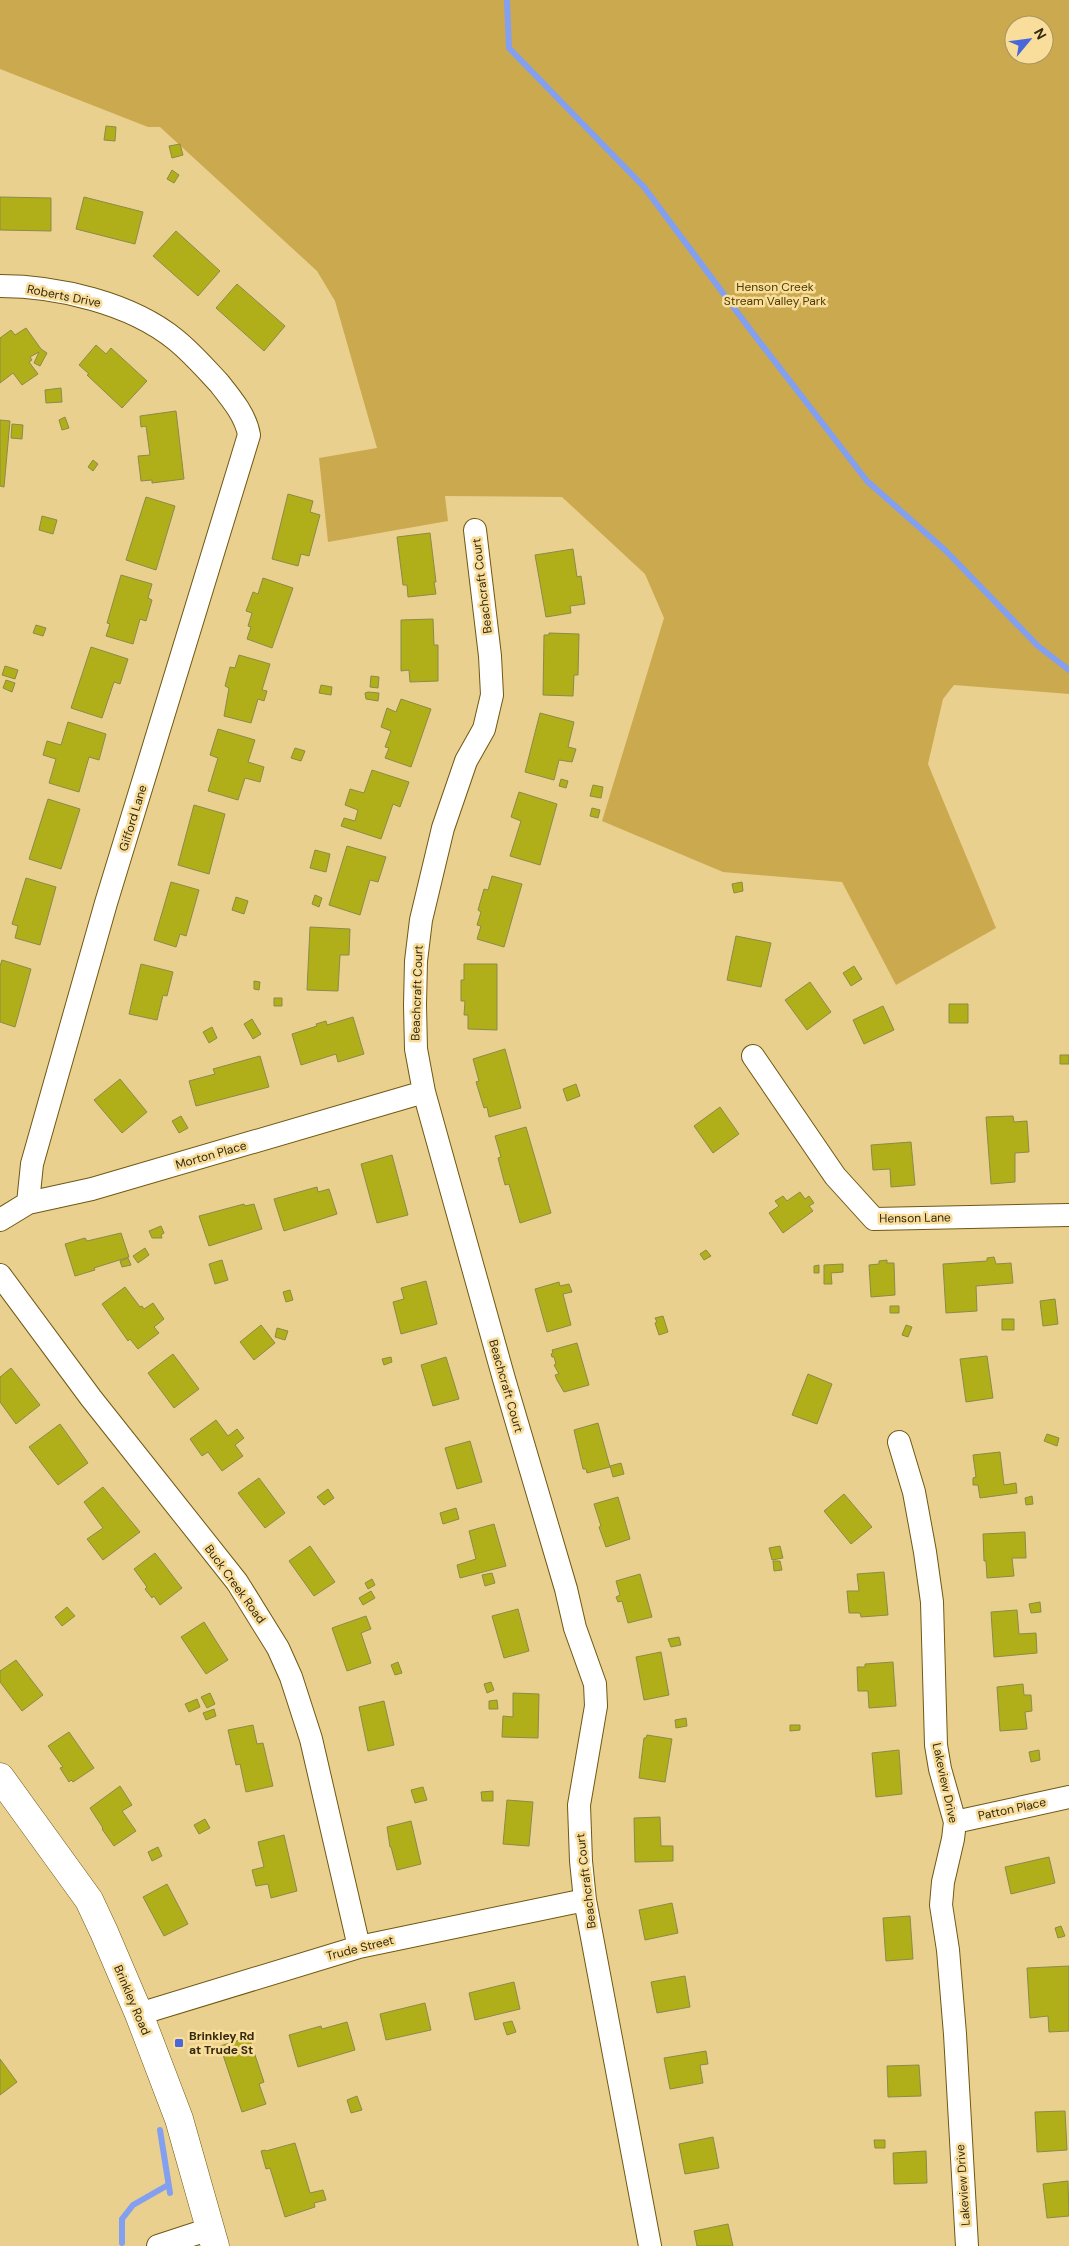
<svg xmlns="http://www.w3.org/2000/svg" width="1069" height="2246" font-family="'DM Sans',sans-serif">
	<rect width="100%" height="100%" fill="#ead08e"/>
	<path fill="#cba94f" fill-rule="evenodd" d="M0 0H1069V694L954 685 943 699 928 764 996 928 896 985 842 882 723 872 602 821 664 618 645 574 562 497 445 496 448 521 328 542 319 458 377 448 335 301 317 271 160 127H148L0 69ZM1014 25H1044V55H1014Z"/>
	<g fill="none" stroke-linecap="round" stroke-linejoin="round">
		<path stroke="#839fef" stroke-width="6" d="M507 0 509 48 644 187 752 332 867 481 946 551 1038 646 1069 670
			M160 2130 170 2193
			M122 2243V2219L133 2205 168 2185"/>
	</g>
	<path fill="#b0ae19" stroke="#8b8b49" d="M106 126 116 127 115 141 104 140Z
		M180 144 183 155 172 158 169 146Z
		M172 170 179 175 174 183 167 179Z
		M0 197 51 198V231L0 230Z
		M84 197 143 212 135 244 76 229Z
		M176 231 220 271 198 296 153 256Z
		M237 284 285 326 264 351 216 308Z
		M26 328 41 349 47 353 40 366 34 363 39 352 30 357 32 360 29 362 38 374 22 385 13 373 0 383V338L11 330 15 335Z
		M96 345 106 354 111 348 147 381 122 408 87 375 89 374 79 365Z
		M61 388 62 402 46 403 45 390Z
		M176 411 184 479 152 483V480L141 481 138 456 150 455 146 426 141 427 140 416Z
		M65 417 69 428 62 430 59 420Z
		M0 420 10 421 4 487 0 486Z
		M12 424 23 425 22 439 11 438Z
		M93 460 98 464 93 471 88 467Z
		M288 494 313 501 310 512 320 515 309 556 301 554 298 566 272 559Z
		M146 497 175 506 156 570 126 560Z
		M42 516 57 520 53 534 39 530Z
		M430 533 436 582H434L436 594 408 597 407 585H403L397 537Z
		M573 549 577 577 581 576 585 604 570 606 571 613 546 617 535 555Z
		M121 575 152 584 148 598 152 600 146 621 140 619 133 644 106 636 110 624 107 623Z
		M263 578 293 588 272 648 247 639 251 627 248 626 252 613 246 611 253 592 258 594Z
		M433 619 434 645H438V681L410 682 409 670 401 671V620Z
		M36 625 46 628 43 636 33 633Z
		M549 633 579 634 578 675H574L573 696 543 695 544 635H549Z
		M91 647 128 659 120 684 114 682 102 718 71 708Z
		M239 655 270 664 262 690 267 691 264 701 258 699 251 723 224 716 229 688 225 686 230 667 235 668Z
		M5 666 18 670 15 679 2 675Z
		M371 676 379 677 378 688 370 687Z
		M6 680 15 683 12 692 3 688Z
		M321 685 332 687 331 695 319 693Z
		M368 692 379 693 378 701 366 699 365 693Z
		M401 699 431 709 411 767 385 758 389 748 385 747 391 731 381 727 387 708 396 712Z
		M540 713 574 722 568 747 576 749 572 762 559 760 554 780 525 772Z
		M68 722 106 734 99 760 89 757 79 792 49 783 56 759 43 755 47 741 61 745Z
		M218 729 255 740 248 762 264 767 260 782 245 778 238 800 208 791 218 758 210 755Z
		M295 748 305 751 301 761 291 758Z
		M372 770 409 782 400 807 393 804 381 839 341 826 344 818 355 821 358 810 345 805 350 789 364 793Z
		M561 779 568 781 566 788 559 786Z
		M593 785 603 787 601 798 590 796Z
		M519 792 557 804 540 865 510 856 521 821 511 817Z
		M48 799 80 809 61 869 29 859Z
		M194 805 225 814 209 874 178 865Z
		M592 808 600 810 598 818 590 816Z
		M347 846 386 857 378 882 370 880 360 915 329 905Z
		M315 850 330 854 326 872 310 868Z
		M492 876 522 884 504 947 477 939 481 926 477 925 481 912 478 910 484 889 488 890Z
		M26 878 56 887 40 945 15 938 18 926 12 924Z
		M171 882 199 890 186 936 180 934 176 947 154 940Z
		M742 882 743 891 734 893 732 884Z
		M315 895 322 898 319 907 312 904Z
		M236 897 248 901 244 914 232 910Z
		M310 927 350 929 349 955H340L338 991 307 990Z
		M736 936 771 943 761 987 727 980Z
		M2 960 31 969 15 1027 0 1022V966Z
		M141 964 173 972 167 996 163 995 157 1020 129 1014Z
		M464 964H497V1030L468 1029V1015H464L465 1001H461V980H464Z
		M854 966 862 979 851 986 843 973Z
		M254 981 260 982 259 990 254 989Z
		M810 982 831 1012 807 1030 785 1000Z
		M274 998H282V1006H274Z
		M949 1004H968V1023H949Z
		M883 1006 894 1030 864 1044 853 1020Z
		M353 1017 364 1054 338 1062 336 1054 301 1065 292 1034 317 1026 316 1024 326 1021 327 1025Z
		M252 1019 261 1034 253 1039 244 1024Z
		M212 1027 217 1038 209 1043 203 1032Z
		M505 1049 521 1108 489 1117 487 1107 484 1108 476 1082 479 1081 473 1059Z
		M1060 1055H1069V1064H1060Z
		M260 1056 269 1087 196 1106 189 1081 215 1074 213 1069Z
		M120 1079 147 1112 122 1133 94 1100Z
		M576 1084 580 1096 567 1101 563 1089Z
		M720 1107 739 1134 713 1153 694 1126Z
		M181 1116 188 1128 179 1133 172 1121Z
		M1013 1116 1014 1122 1027 1121 1029 1152 1015 1153V1182L991 1184 986 1117Z
		M526 1127 551 1213 520 1223 509 1184 505 1185 498 1158 501 1157 495 1136Z
		M911 1142 915 1185 891 1187 890 1169 873 1170 871 1145Z
		M392 1155 408 1215 377 1223 361 1164Z
		M317 1187 318 1192 329 1189 337 1214 284 1231 274 1199Z
		M800 1192 805 1199 809 1196 814 1203 809 1206 813 1211 783 1233 769 1213 779 1206 775 1201 783 1196 787 1201Z
		M244 1204 245 1206 254 1204 262 1229 209 1246 199 1216Z
		M161 1226 164 1233 161 1235 162 1238H152L149 1231Z
		M121 1233 129 1257 94 1268 95 1270 75 1276 65 1244 85 1238 87 1241Z
		M145 1248 149 1255 138 1263 133 1256Z
		M706 1250 711 1256 704 1260 700 1254Z
		M994 1257 996 1264 1011 1263 1013 1283 976 1286 977 1311 946 1313 943 1264 987 1261V1258Z
		M128 1258 131 1265 122 1267 120 1261Z
		M222 1260 228 1280 215 1284 209 1264Z
		M887 1260V1263H894L895 1295 871 1297 869 1265 879 1264V1261Z
		M843 1264V1272L831 1273 832 1284H824V1265Z
		M819 1265V1273H814V1266Z
		M426 1281 437 1324 401 1334 393 1302 404 1299 401 1288Z
		M559 1282 560 1286 569 1284 572 1292 563 1294 571 1325 547 1332 535 1289Z
		M125 1287 140 1307 142 1306 144 1309 153 1303 164 1319 154 1327 159 1333 138 1349 130 1339 128 1341 102 1304Z
		M290 1290 293 1300 286 1302 283 1292Z
		M1055 1299 1058 1324 1043 1326 1040 1301Z
		M890 1306H899V1313H890Z
		M663 1316 668 1332 659 1335 655 1323 657 1322 655 1318Z
		M1002 1319H1014V1330H1002Z
		M261 1325 275 1343 254 1360 240 1342Z
		M906 1325 912 1327 908 1337 902 1335Z
		M277 1328 288 1331 285 1340 275 1337Z
		M577 1343 589 1385 564 1392 557 1380 555 1375 559 1374 554 1365 556 1364 554 1357H552L551 1354 553 1353 552 1350Z
		M173 1354 199 1389 174 1408 148 1373Z
		M987 1356 993 1398 966 1402 960 1359Z
		M391 1357 392 1362 384 1365 382 1359Z
		M446 1357 459 1399 433 1406 421 1365Z
		M11 1368 40 1405 16 1424 0 1402V1377Z
		M808 1374 832 1384 817 1424 792 1415Z
		M216 1420 228 1436 237 1429 244 1438 235 1445 243 1456 222 1471 208 1452 202 1456 190 1439Z
		M598 1423 610 1467 587 1473 586 1469H583L574 1430Z
		M60 1424 88 1463 58 1485 29 1447Z
		M1047 1434 1059 1438 1057 1446 1044 1441Z
		M470 1441 482 1482 457 1489 445 1448Z
		M1000 1452 1004 1485 1016 1483 1017 1493 980 1498 978 1485H973V1478L976 1477 973 1455Z
		M621 1463 624 1474 613 1477 610 1466Z
		M259 1478 285 1513 265 1528 238 1493Z
		M103 1487 140 1532 103 1560 87 1539 103 1528 84 1502Z
		M328 1489 334 1498 324 1505 317 1497Z
		M844 1494 872 1527 851 1544 824 1511Z
		M1032 1496 1033 1504 1026 1505 1025 1498Z
		M618 1497 630 1539 606 1547 599 1527 601 1526 594 1504Z
		M456 1508 459 1519 443 1524 440 1513Z
		M494 1524 506 1566 460 1578 457 1565 476 1559 469 1531Z
		M1025 1532 1026 1558H1012L1014 1576 987 1578 986 1561H984L983 1534Z
		M310 1546 335 1582 314 1596 289 1561Z
		M780 1546 783 1558 772 1560 769 1548Z
		M155 1553 182 1588 160 1605 154 1596 152 1598 145 1589 147 1587 134 1569Z
		M773 1561H780L782 1570 774 1571Z
		M884 1572 888 1615 861 1617 860 1613H849L847 1591H859L857 1574Z
		M492 1573 495 1583 485 1586 482 1575Z
		M640 1574 652 1617 628 1623 622 1601 618 1602 616 1597 620 1595 616 1581Z
		M372 1579 375 1585 368 1589 365 1583Z
		M371 1591 375 1598 363 1605 359 1598Z
		M1040 1602 1041 1612 1031 1613 1029 1604Z
		M67 1607 75 1616 62 1626 55 1617Z
		M518 1609 529 1651 504 1658 492 1616Z
		M1017 1610 1019 1634 1036 1633 1037 1653 994 1657 991 1612Z
		M366 1616 371 1629 361 1633 371 1663 347 1671 332 1628Z
		M204 1622 228 1660 206 1674 181 1637Z
		M679 1637 681 1645 671 1647 668 1639Z
		M661 1652 669 1695 644 1700 636 1657Z
		M16 1660 43 1695 22 1711 0 1682V1671Z
		M398 1662 402 1673 395 1675 391 1665Z
		M893 1662 896 1706 869 1708 868 1691H858L857 1667H865V1664Z
		M491 1682 494 1690 487 1693 484 1684Z
		M1023 1684 1024 1695H1031L1032 1711 1025 1712 1027 1729 1000 1731 997 1687Z
		M210 1693 215 1704 207 1708 201 1697Z
		M513 1693 539 1694 538 1738 502 1737 503 1716 513 1717Z
		M197 1699 200 1707 189 1712 185 1704Z
		M497 1700 498 1709H489V1701Z
		M384 1701 394 1745 368 1751 359 1707Z
		M214 1709 216 1716 206 1720 203 1713Z
		M686 1718 687 1726 676 1728 675 1720Z
		M253 1725 257 1744 263 1743 273 1786 246 1792 240 1764 236 1765 228 1730Z
		M790 1725H800V1730L790 1731Z
		M69 1732 94 1768 73 1782 71 1780 69 1782 60 1768 63 1767 48 1746Z
		M647 1735 672 1739 665 1782 639 1778 644 1738H646Z
		M899 1750 902 1794 876 1797 872 1753Z
		M1039 1750 1040 1760 1031 1762 1029 1752Z
		M120 1786 132 1805 122 1811 136 1831 114 1846 102 1829 103 1828 90 1808Z
		M423 1787 427 1800 415 1803 411 1790Z
		M493 1791V1801H482L481 1792Z
		M507 1800 533 1802 529 1846 503 1844Z
		M660 1817 661 1846H673V1861L635 1862 634 1818Z
		M205 1819 210 1828 199 1834 194 1825Z
		M411 1821 421 1864 397 1870 391 1847H390L387 1827Z
		M284 1835 297 1891 271 1898 268 1884 256 1886 252 1870 264 1867 258 1842Z
		M158 1847 162 1856 152 1861 148 1852Z
		M1049 1857 1055 1883 1011 1894 1005 1867Z
		M167 1884 188 1924 164 1936 143 1897Z
		M672 1903 678 1933 645 1940 639 1910Z
		M910 1916 913 1959 886 1961 883 1918Z
		M1061 1926 1065 1936 1058 1938 1055 1928Z
		M1069 1966V2031L1049 2032 1048 2016 1030 2018 1027 1968Z
		M685 1976 690 2007 657 2013 651 1982Z
		M514 1982 520 2009 475 2020 469 1993Z
		M425 2003 431 2030 386 2040 380 2014Z
		M512 2021 516 2032 507 2035 503 2023Z
		M347 2022 355 2050 298 2067 289 2035 321 2026 322 2029Z
		M249 2037 264 2082 259 2084 266 2104 242 2112 220 2046Z
		M706 2051 708 2064 700 2065 703 2083 670 2089 664 2058Z
		M0 2059 17 2082 0 2095Z
		M919 2065 921 2096 888 2097 887 2066Z
		M357 2096 362 2110 351 2113 347 2100Z
		M1065 2111 1067 2150 1037 2152 1035 2112Z
		M713 2137 719 2168 685 2174 679 2144Z
		M874 2140H885V2148H875Z
		M295 2143 310 2193 323 2190 326 2200 314 2203 315 2207 285 2217 270 2168 266 2169 261 2151 265 2150 266 2151Z
		M926 2151 927 2183 894 2184 893 2153Z
		M1068 2181 1069 2216 1047 2218 1043 2184Z
		M728 2224 733 2246H697L694 2231Z"/>
	<g fill="none" stroke-linecap="round" stroke-linejoin="round">
		<g stroke="#705813" stroke-width="24">
			<path id="minor" d="M0 286C57 286 131 303 176 340 192 353 205 368 219 383 231 398 246 416 249 435L106 903 32 1164 28 1203
				M475 530 490 656 492 695 484 729 466 761 443 828 421 920 416 961 415 1005 416 1049 424 1092 504 1379 566 1589 575 1628 595 1684 596 1706 579 1805 581 1861 585 1900 650 2246
				M753 1056 835 1176 874 1219 1069 1215
				M0 1220 28 1203 92 1189 424 1092
				M0 1275 91 1398 237 1582 278 1648 291 1677 311 1739 359 1947
				M899 1442 914 1492 925 1552 932 1602 936 1745 940 1769 955 1822 953 1839 943 1882 941 1905 948 1950 955 2034 967 2246
				M955 1822 1069 1797
				M139 2014 359 1947 585 1900
				M158 2246 210 2229"/>
		</g>
		<g stroke="#705813" stroke-width="29">
			<path id="secondary" d="M0 1777 89 1900 104 1932 139 2014 179 2119 215 2246"/>
		</g>
		<use href="#minor" stroke="#fff" stroke-width="22"/>
		<use href="#secondary" stroke="#fff" stroke-width="28"/>
	</g>
	<rect fill="#4867db" stroke="#f8dd9b" stroke-width="2" x="174" y="2038" width="10" height="10" rx="2.5"/>
	<g text-anchor="middle" stroke-width="5" stroke-linejoin="round" paint-order="stroke">
		<g font-size="12" fill="#4d3b01" stroke="#f8dd9b">
			<text x="775" y="291">Henson Creek<tspan x="775" dy="14">Stream Valley Park</tspan></text>
		</g>
		<g font-size="12" fill="#33290e" stroke="#f8dd9b">
			<text transform="translate(64 296) rotate(11)" y="4">Roberts Drive</text>
			<text transform="translate(482 586) rotate(-97)" y="4">Beachcraft Court</text>
			<text transform="translate(133 818) rotate(-73)" y="4">Gifford Lane</text>
			<text transform="translate(417 993) rotate(-88)" y="4">Beachcraft Court</text>
			<text transform="translate(211 1155) rotate(-16)" y="4">Morton Place</text>
			<text transform="translate(915 1218) rotate(-1)" y="4">Henson Lane</text>
			<text transform="translate(506 1386) rotate(74)" y="4">Beachcraft Court</text>
			<text transform="translate(235 1584) rotate(54)" y="4">Buck Creek Road</text>
			<text transform="translate(945 1783) rotate(78)" y="4">Lakeview Drive</text>
			<text transform="translate(1012 1809) rotate(-12)" y="4">Patton Place</text>
			<text transform="translate(586 1881) rotate(-97)" y="4">Beachcraft Court</text>
			<text transform="translate(360 1948) rotate(-14)" y="4">Trude Street</text>
			<text transform="translate(132 2000) rotate(67)" y="4">Brinkley Road</text>
			<text transform="translate(963 2185) rotate(-94)" y="4">Lakeview Drive</text>
		</g>
		<g font-size="12" font-weight="bold" fill="#33290e" stroke="#f8dd9b" text-anchor="start">
			<text x="189" y="2040">Brinkley Rd<tspan x="189" dy="14">at Trude St</tspan></text>
		</g>
	</g>
	<g transform="translate(1029 40) rotate(61)"><circle r="24" fill="#f8dd9b" stroke="#a99563"/>
	<path d="M0-4L9 19L0 12L-9 19Z" fill="#4867db"/>
	<text y="-8" font-size="14" font-weight="bold" text-anchor="middle" fill="#33290e">N</text>
	</g>
</svg>
